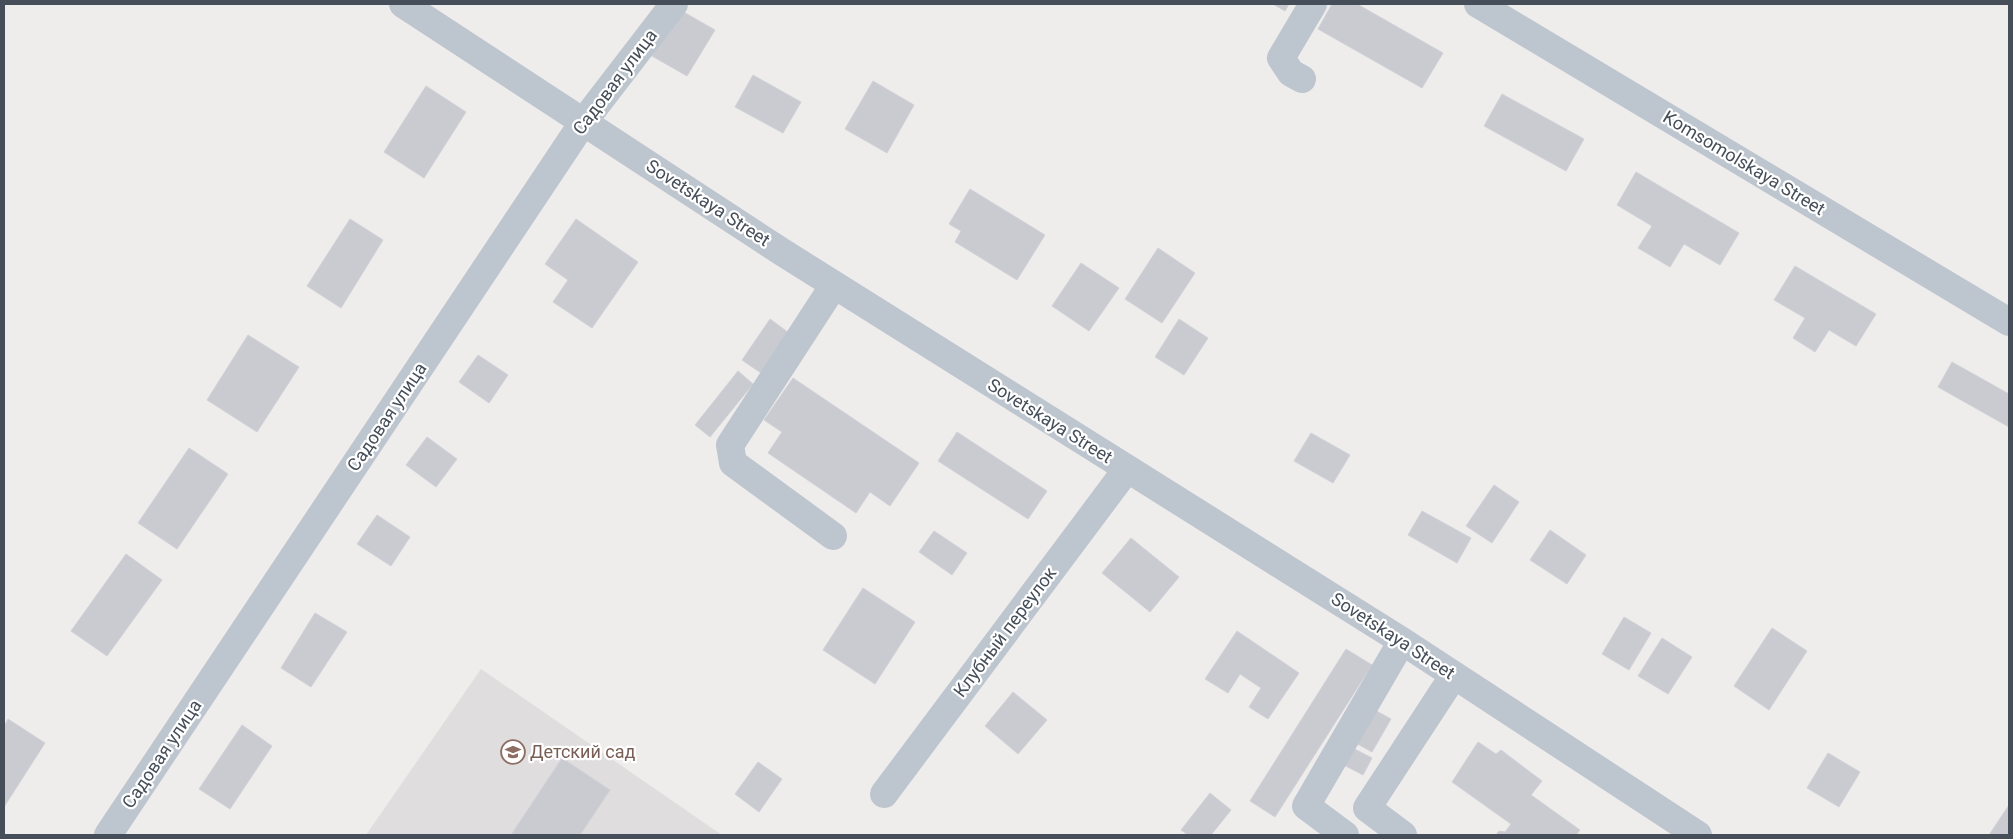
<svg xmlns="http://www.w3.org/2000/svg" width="2013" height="839" font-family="Roboto,sans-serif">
	<rect width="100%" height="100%" fill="#efecec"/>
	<path fill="#e0ddde" d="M481 669 722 835H366Z"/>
	<path fill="#c9cbd1" stroke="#d0d2d8" d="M1273 4H1289L1285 11Z
		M1332 4H1357L1443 53 1422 88 1318 29Z
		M680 10 715 30 687 76 652 56Z
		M753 75 801 102 783 133 735 107Z
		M873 81 914 105 887 153 845 129Z
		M426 86 466 112 424 178 384 152Z
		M1502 94 1584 139 1566 171 1484 126Z
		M1636 172 1739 233 1720 265 1684 244 1670 267 1638 248 1652 226 1617 205Z
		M970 189 1045 235 1017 280 955 242 961 231 949 224Z
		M350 219 383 240 341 308 307 286Z
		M576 219 638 262 592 328 553 302 568 280 545 264Z
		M1158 248 1195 273 1162 323 1125 299Z
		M1081 263 1119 288 1089 331 1052 306Z
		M1795 266 1876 314 1856 346 1829 330 1815 352 1793 338 1805 318 1774 300Z
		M770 319 789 333 761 373 742 360Z
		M1179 319 1208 338 1184 375 1155 357Z
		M248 335 299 367 257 432 207 400Z
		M478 355 508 375 489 403 459 382Z
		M1952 362 2009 394V427L1938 387Z
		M738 371 753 384 710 437 695 425Z
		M793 378 919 463 890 506 870 492 856 513 768 453 782 432 764 420Z
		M957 432 1047 491 1028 519 938 461Z
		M1311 433 1350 455 1333 483 1294 461Z
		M427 437 457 459 436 487 406 465Z
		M189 448 228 474 177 549 138 523Z
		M1494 485 1519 502 1492 543 1466 526Z
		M1422 511 1471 538 1457 563 1408 535Z
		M377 515 410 537 391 566 357 544Z
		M1550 530 1586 555 1567 584 1530 560Z
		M934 531 967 553 952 575 919 552Z
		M1131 538 1179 577 1150 612 1102 573Z
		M126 554 162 580 107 656 71 631Z
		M863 588 915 622 875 684 823 650Z
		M315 613 347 632 311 687 281 668Z
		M1624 617 1651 633 1629 670 1602 654Z
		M1772 628 1807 651 1769 710 1734 686Z
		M1237 631 1299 673 1268 719 1249 707 1261 688 1240 674 1228 693 1205 679Z
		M1662 638 1692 657 1668 694 1638 676Z
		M1346 649 1372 665 1275 817 1250 801Z
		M1013 692 1047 720 1018 754 985 726Z
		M1371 708 1391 719 1372 752 1352 741Z
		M8 719 45 743 4 807V727Z
		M242 725 272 746 230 809 199 789Z
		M1478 742 1496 754 1501 750 1542 781 1531 795 1580 830 1576 835H1496L1499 831 1505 832 1511 824 1452 782Z
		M1349 746 1372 758 1363 775 1340 763Z
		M1828 753 1860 772 1839 807 1807 788Z
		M562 758 610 790 580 835H511Z
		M758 762 782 779 759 812 735 794Z
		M1210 793 1231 810 1211 835H1188L1181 830Z
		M2009 805V835H1989Z"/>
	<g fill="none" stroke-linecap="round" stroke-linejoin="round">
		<path stroke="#bdc5ce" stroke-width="28" d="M403 4 782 252 1402 641 1698 835
			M1478 4 2009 322
			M1302 79 1291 73 1281 58 1313 4
			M833 536 733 463 730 445 834 285
			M884 794 1127 469
			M108 835 584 121 674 4
			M1345 835 1306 806 1402 641
			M1403 835 1367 808 1454 675"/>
	</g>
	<defs>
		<g id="school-ring" transform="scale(1.25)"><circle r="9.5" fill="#fff" stroke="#8d6e63" stroke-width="1.5"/><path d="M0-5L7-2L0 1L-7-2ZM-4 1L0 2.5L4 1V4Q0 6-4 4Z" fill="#8d6e63"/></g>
	</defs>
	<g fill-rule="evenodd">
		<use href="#school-ring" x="513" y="752"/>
	</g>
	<g text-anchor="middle" stroke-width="4.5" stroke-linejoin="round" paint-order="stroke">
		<g font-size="18" fill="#454e59" stroke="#fff">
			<text transform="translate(615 82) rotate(-53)" y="6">Садовая улица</text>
			<text transform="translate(1744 163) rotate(31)" y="6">Komsomolskaya Street</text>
			<text transform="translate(708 203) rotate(33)" y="6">Sovetskaya Street</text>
			<text transform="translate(387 417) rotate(-56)" y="6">Садовая улица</text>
			<text transform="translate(1050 421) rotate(32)" y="6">Sovetskaya Street</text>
			<text transform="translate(1005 632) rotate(-53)" y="6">Клубный переулок</text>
			<text transform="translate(1393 636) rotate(33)" y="6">Sovetskaya Street</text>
			<text transform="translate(162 754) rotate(-56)" y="6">Садовая улица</text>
		</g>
		<g font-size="18" fill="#785e54" stroke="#fff" text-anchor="start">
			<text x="530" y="758">Детский сад</text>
		</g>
	</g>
	<rect width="2013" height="839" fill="none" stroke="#454e59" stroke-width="10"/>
</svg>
